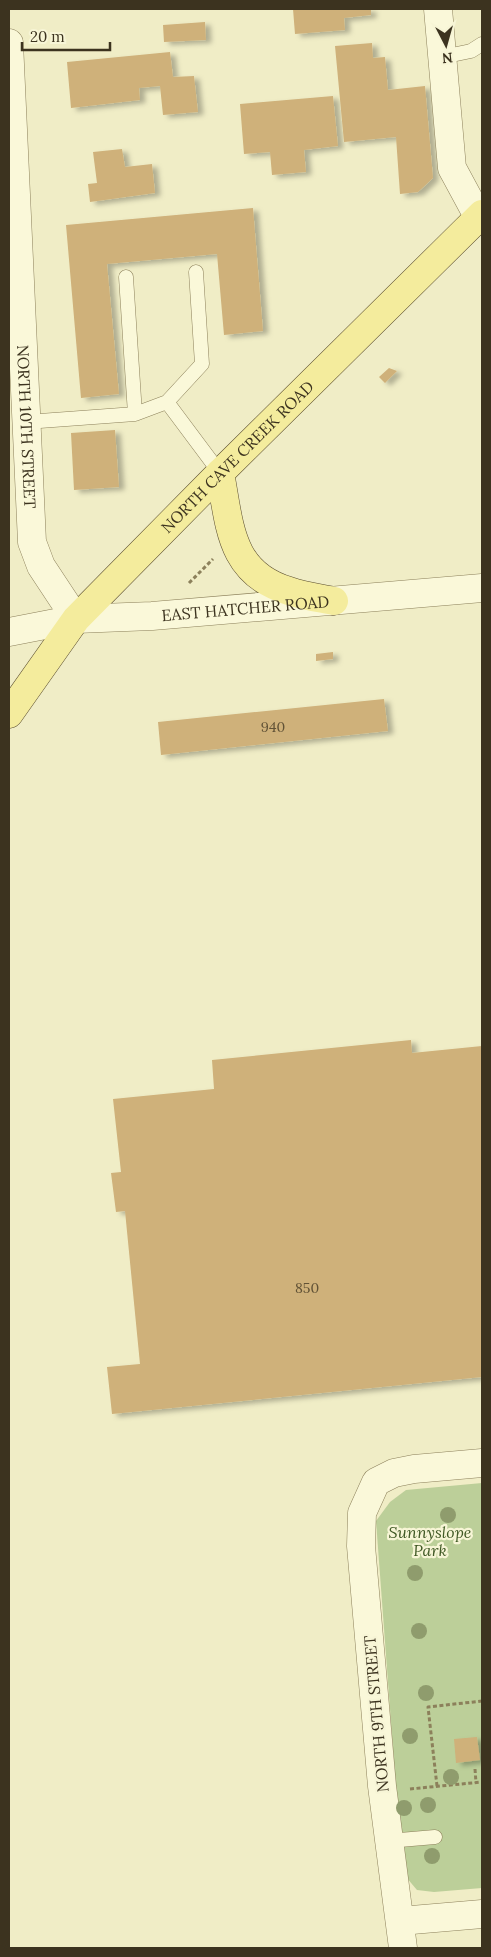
<svg xmlns="http://www.w3.org/2000/svg" width="491" height="1957" font-family="Lora,serif">
	<defs>
		<filter id="shadow"><feDropShadow dx="5.5" dy="3" stdDeviation="2.5" flood-color="#0004"/></filter>
	</defs>
	<rect width="100%" height="100%" fill="#f0edc6"/>
	<path fill="#bccf99" d="M482 1483V1888L434 1892 417 1890 406 1877 395 1776 376 1521 390 1502 406 1490Z"/>
	<path fill="#cfb17a" filter="url(#shadow)" d="M293 9H371V15L344 18 345 30 295 34Z
		M205 22 206 40 164 42 163 25Z
		M372 43 373 58 385 57 388 90 425 86 433 178 418 192 400 194 396 137 344 142 335 46Z
		M170 52 173 77 194 76 198 112 163 115 160 86 139 88 140 100 71 108 67 62Z
		M333 96 338 146 304 150 306 172 272 175 270 152 244 154 240 104Z
		M122 149 125 167 152 164 155 193 90 202 88 184 97 183 93 152Z
		M253 208 263 331 224 335 217 254 107 264 119 394 81 398 66 225Z
		M389 368 397 371 385 383 379 377Z
		M115 430 119 487 74 490 71 433Z
		M333 652V659L316 661V654Z
		M384 699 388 731 161 755 158 722Z
		M411 1040 412 1053 482 1046V1377L112 1414 107 1367 140 1364 125 1211 116 1212 111 1173 121 1172 113 1099 214 1089 212 1060Z
		M477 1737 480 1760 456 1763 454 1739Z"/>
	<g fill="none" stroke-linecap="round" stroke-linejoin="round">
		<g stroke="#8c805b" stroke-width="15">
			<path id="service" d="M442 57 471 51 482 44
				M126 277 135 414
				M167 402 202 364 196 272
				M26 422 135 414 167 402 220 473
				M388 1841 435 1837"/>
		</g>
		<g stroke="#8c805b" stroke-width="29">
			<g id="minor">
				<path d="M438 9 452 168 479 218"/>
				<path id="s1" d="M9 43 32 542 41 566 76 619"/>
				<path d="M400 1921 482 1914"/>
				<path d="M403 1948 382 1786 361 1546 362 1513 376 1482 394 1473 414 1469 482 1463"/>
			</g>
		</g>
		<g stroke="#8c805b" stroke-width="29">
			<g id="tertiary">
				<path id="s2" d="M9 632 76 619 152 616 482 588"/>
			</g>
		</g>
		<g stroke="#5a4d2f" stroke-width="29">
			<g id="primary">
				<path d="M220 473C230 525 229 573 289 591 303 596 319 598 334 601"/>
				<path id="s3" d="M9 714 76 619 220 473 482 214"/>
			</g>
		</g>
		<path stroke="#8c805b" stroke-width="3" stroke-dasharray="4 2.5" stroke-linecap="butt" d="M189 583 213 559
			M475 1769 476 1783
			M437 1786 428 1707 482 1701
			M410 1789 482 1782"/>
		<use href="#service" stroke="#faf8d9" stroke-width="14"/>
		<use href="#minor" stroke="#faf8d9" stroke-width="28"/>
		<use href="#tertiary" stroke="#faf8d9" stroke-width="28"/>
		<use href="#primary" stroke="#f4ec9d" stroke-width="28"/>
	</g>
	<g fill="#8f9c6d">
		<circle cx="448" cy="1515" r="8"/>
		<circle cx="415" cy="1573" r="8"/>
		<circle cx="419" cy="1631" r="8"/>
		<circle cx="426" cy="1693" r="8"/>
		<circle cx="410" cy="1736" r="8"/>
		<circle cx="451" cy="1777" r="8"/>
		<circle cx="428" cy="1805" r="8"/>
		<circle cx="404" cy="1808" r="8"/>
		<circle cx="432" cy="1856" r="8"/>
	</g>
	<g text-anchor="middle" stroke-width="4.5" stroke-linejoin="round" paint-order="stroke">
		<g font-size="14" fill="#615236">
			<text x="273" y="732">940</text>
			<text x="307" y="1293">850</text>
		</g>
		<g font-size="16" fill="#3c331f" stroke="#f7f5d6">
			<text dy="6" stroke="none"><textPath href="#s1" startOffset="384">NORTH 10TH STREET</textPath></text>
			<text dy="6" stroke="none"><textPath href="#s3" startOffset="345">NORTH CAVE CREEK ROAD</textPath></text>
			<text dy="6" stroke="none"><textPath href="#s2" startOffset="238">EAST HATCHER ROAD</textPath></text>
			<text transform="translate(376 1714) rotate(-95)" y="6">NORTH 9TH STREET</text>
		</g>
		<g font-size="16" font-style="italic" fill="#405925" stroke="#f7f5d6">
			<text x="430" y="1538">Sunnyslope<tspan x="430" dy="18">Park</tspan></text>
		</g>
	</g>
	<rect width="491" height="1957" fill="none" stroke="#3c331f" stroke-width="20"/>
	<g transform="translate(446 45) rotate(174)" stroke="#f7f5d6" stroke-width="4" paint-order="stroke">
	<path d="M0-4L9 19L0 12L-9 19Z" fill="#3c331f"/>
	<text y="-8" font-size="14" font-weight="bold" text-anchor="middle" fill="#3c331f">N</text>
	</g>
	<path d="M22 42v8h88v-8" fill="none" stroke="#3c331f" stroke-width="2.5"/>
	<text x="30" y="42" font-size="15" fill="#3c331f" stroke="#f7f5d6" stroke-width="4" paint-order="stroke">20 m</text>
</svg>
